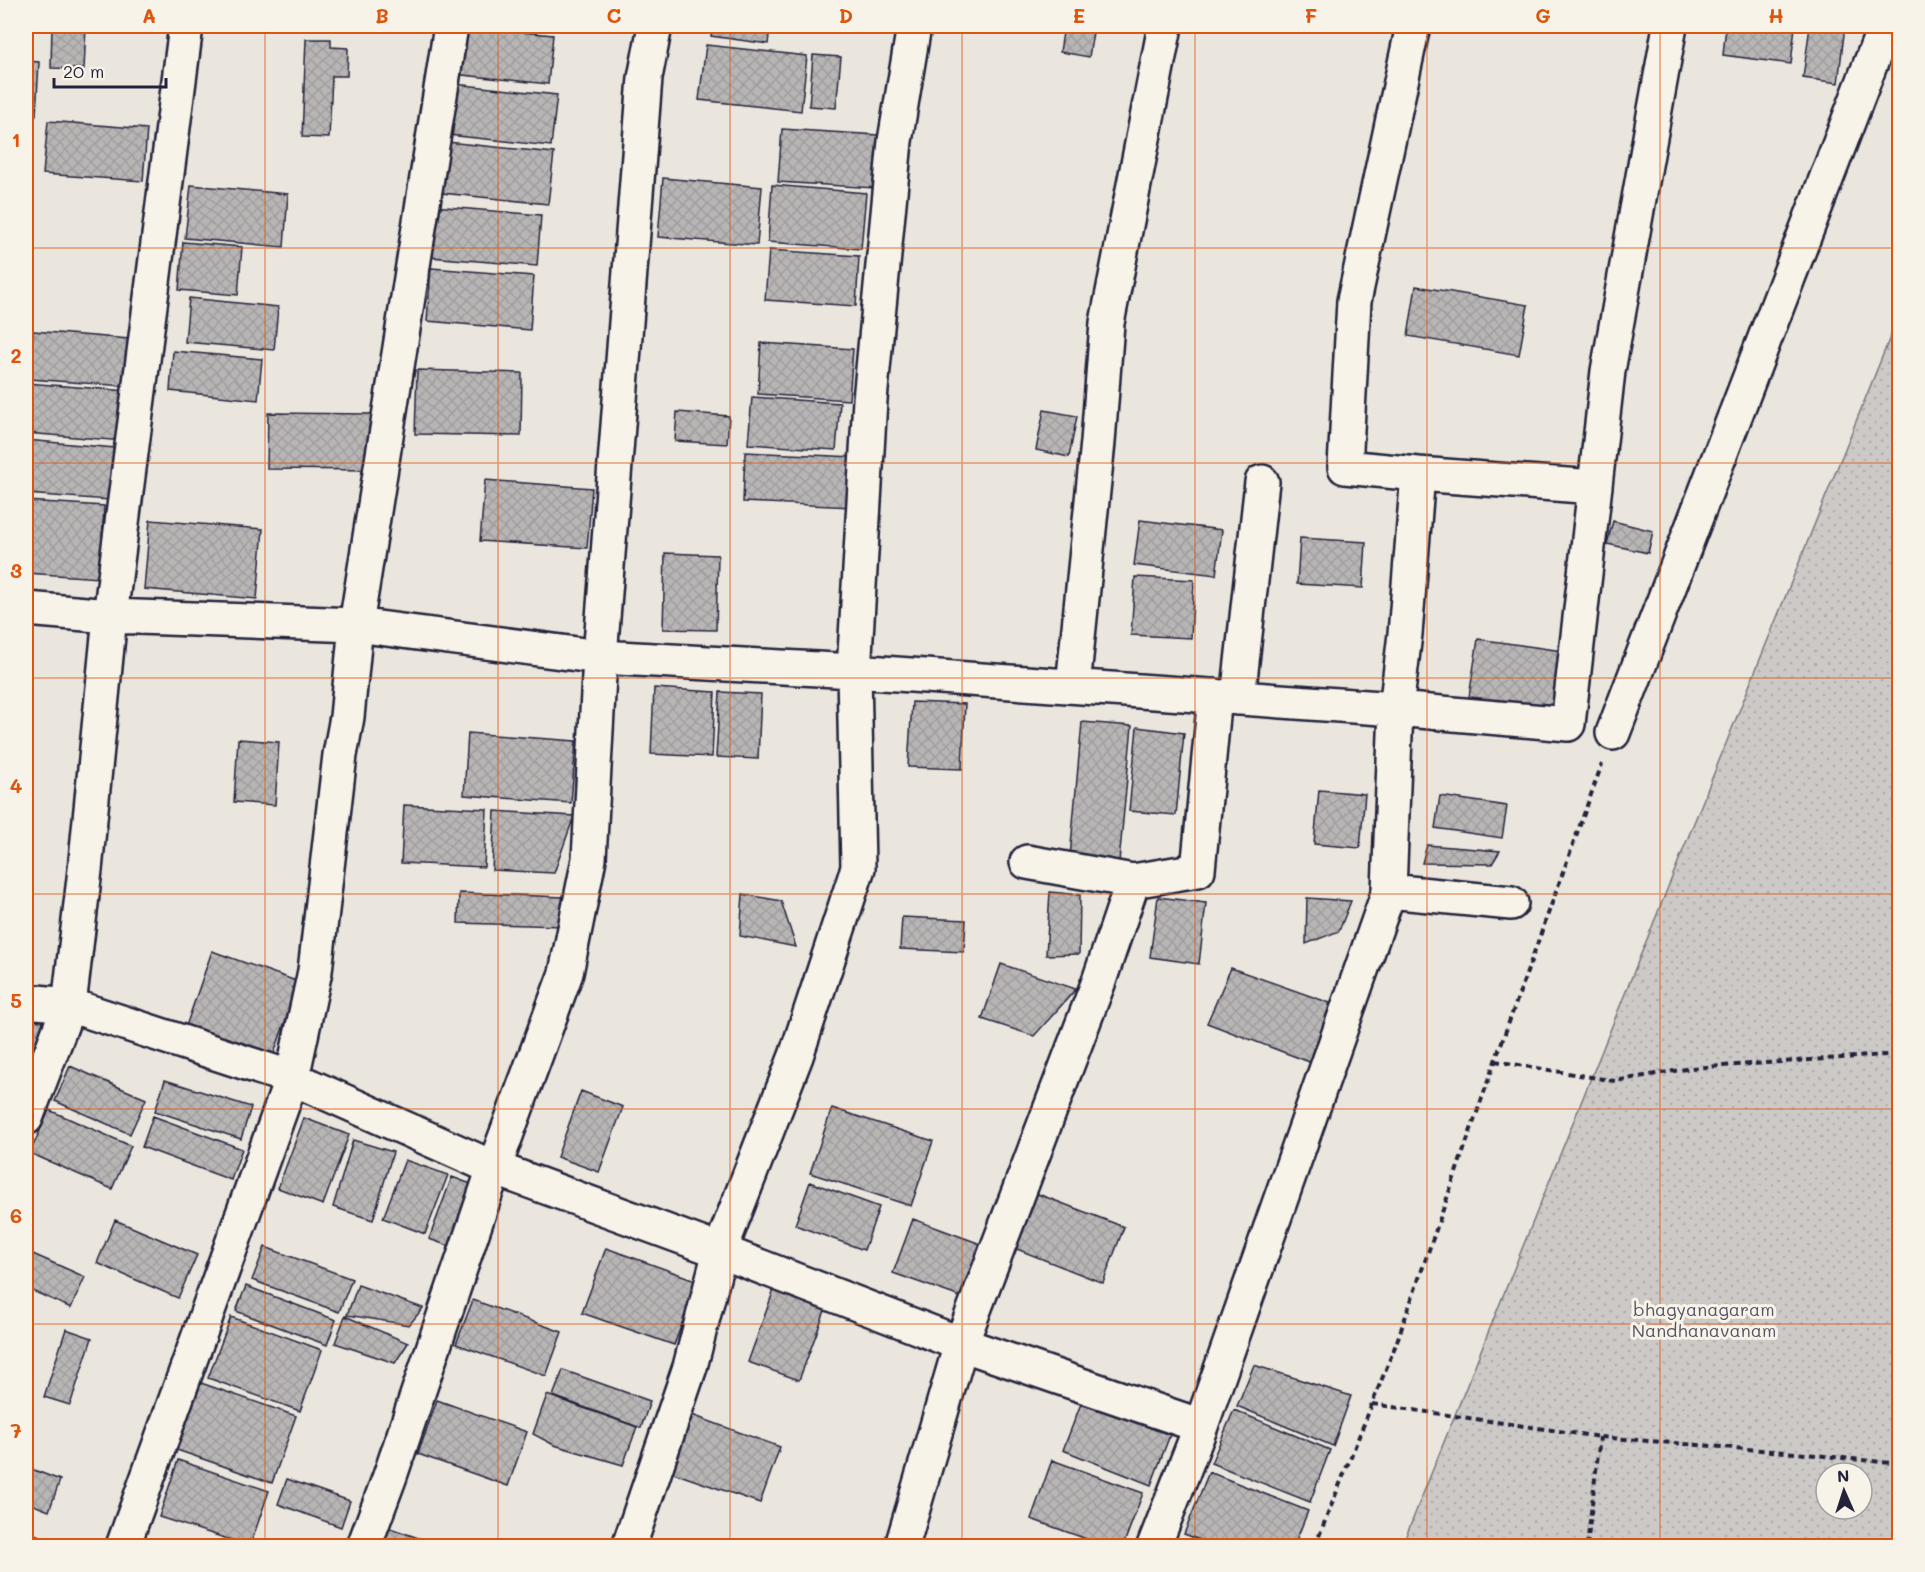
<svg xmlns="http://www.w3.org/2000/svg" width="1925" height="1572" font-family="Mali,sans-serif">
	<defs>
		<pattern id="park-dots" width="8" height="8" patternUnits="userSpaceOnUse" patternTransform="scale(1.5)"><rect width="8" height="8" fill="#cdc9c6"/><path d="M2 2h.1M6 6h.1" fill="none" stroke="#b0acab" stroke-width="1.8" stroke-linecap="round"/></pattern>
		<pattern id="building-cross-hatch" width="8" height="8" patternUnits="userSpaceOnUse" patternTransform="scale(1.5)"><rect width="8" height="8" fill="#b8b6b5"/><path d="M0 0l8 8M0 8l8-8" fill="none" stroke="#9e9c9d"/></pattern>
	</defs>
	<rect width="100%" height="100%" fill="#eae6de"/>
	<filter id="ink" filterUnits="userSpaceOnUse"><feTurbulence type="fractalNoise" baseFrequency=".0167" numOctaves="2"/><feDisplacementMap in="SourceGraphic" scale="12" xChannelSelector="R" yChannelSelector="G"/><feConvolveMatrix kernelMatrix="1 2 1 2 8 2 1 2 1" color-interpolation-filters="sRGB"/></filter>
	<g filter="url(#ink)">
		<path fill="url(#park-dots)" stroke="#787680" stroke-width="1.5" fill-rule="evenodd" d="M1899 315V1546H1402ZM1826 1473H1862V1509H1826Z"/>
		<path fill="url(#building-cross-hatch)" stroke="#22223b" stroke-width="1.5" d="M52 26H86L84 69 51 68Z
			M458 26 553 35 548 84 453 74Z
			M713 26H770L768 44 711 36Z
			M1064 26H1094L1089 57 1060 52Z
			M1726 26H1795L1791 64 1723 55Z
			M1810 26H1845L1838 83 1803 78Z
			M306 39H331V47L348 48 347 76H332L329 138 302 137Z
			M706 45 807 56 801 111 699 100Z
			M813 55 841 57 836 108 809 106Z
			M26 61 39 62 36 115 26 114Z
			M454 84 557 95 551 146 448 135Z
			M48 121 147 129 143 181 43 174Z
			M782 129 878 135 875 188 778 182Z
			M447 142 554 153 548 204 442 193Z
			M663 178 762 187 757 245 658 237Z
			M191 185 288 194 284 247 185 238Z
			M772 185 866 193 861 249 768 242Z
			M434 206 541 215 537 266 430 257Z
			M183 242 242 247 238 295 179 290Z
			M769 250 859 256 856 306 765 300Z
			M431 268 534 276 530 330 427 321Z
			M1416 286 1528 305 1519 355 1408 336Z
			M189 298 278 307 274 350 185 342Z
			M33 331 129 339 125 386 30 379Z
			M761 343 853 349 849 400 758 394Z
			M173 351 262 359 258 400 170 391Z
			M417 370 522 373 521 436 415 434Z
			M26 383 128 391 124 441 26 433Z
			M752 397 840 403 836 450 748 444Z
			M1044 410 1077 416 1069 457 1036 450Z
			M677 412 729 416 727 444 675 441Z
			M268 413 373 414 372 470 267 469Z
			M26 440 115 448 110 500 26 494Z
			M745 452 855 457 853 507 743 502Z
			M485 480 592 488 587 548 480 541Z
			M26 501 104 506 100 578 26 573Z
			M150 520 263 529 257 599 144 589Z
			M1140 520 1222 530 1216 575 1134 565Z
			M1613 521 1653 531 1648 553 1607 544Z
			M1300 538 1366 542 1363 588 1297 584Z
			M665 553 718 555 716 630 663 629Z
			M1135 577 1194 580 1191 638 1131 635Z
			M1478 639 1562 651 1554 709 1469 697Z
			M654 688 715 692 712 757 651 754Z
			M720 692 761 694 758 759 716 757Z
			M912 702 965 704 962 769 908 767Z
			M1082 722 1132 726 1119 862 1070 857Z
			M1137 727 1184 733 1176 815 1129 811Z
			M468 733 576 741 571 803 464 795Z
			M238 739 279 742 275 805 234 802Z
			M1319 790 1365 794 1360 848 1314 844Z
			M1440 796 1507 806 1502 838 1435 828Z
			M404 805 487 809 484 867 401 863Z
			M495 811 574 816 554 873 492 870Z
			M1427 845 1500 851 1492 864 1422 863Z
			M1050 892 1080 895 1079 954 1046 955Z
			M459 893 563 897 562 926 458 923Z
			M743 894 781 901 796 947 740 936Z
			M1158 897 1206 903 1199 964 1150 957Z
			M1307 898 1351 901 1339 931 1306 944Z
			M902 917 966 920 964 952 900 949Z
			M212 951 299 982 272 1059 185 1029Z
			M1001 964 1076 989 1034 1036 982 1019Z
			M1231 968 1330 1003 1312 1063 1207 1023Z
			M26 1012 44 1014 40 1054 26 1053Z
			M70 1066 146 1099 130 1134 55 1101Z
			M165 1080 251 1107 241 1139 155 1111Z
			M581 1091 623 1107 599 1172 557 1157Z
			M832 1108 933 1141 911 1206 810 1173Z
			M49 1110 131 1146 112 1189 30 1153Z
			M153 1116 242 1149 231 1180 142 1147Z
			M304 1118 349 1135 323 1205 278 1188Z
			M353 1140 393 1152 373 1220 333 1207Z
			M405 1160 448 1175 425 1234 383 1218Z
			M452 1177 471 1184 452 1247 429 1239Z
			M810 1182 879 1207 864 1250 795 1225Z
			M1030 1191 1124 1227 1103 1283 1009 1246Z
			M913 1219 986 1246 966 1299 893 1273Z
			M115 1220 197 1255 178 1298 97 1263Z
			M265 1247 352 1279 339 1312 252 1280Z
			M606 1248 698 1281 674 1345 582 1313Z
			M26 1251 85 1277 71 1308 26 1288Z
			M777 1281 829 1300 799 1380 748 1362Z
			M358 1285 423 1308 409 1325 347 1315Z
			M246 1286 336 1320 327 1345 236 1311Z
			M473 1300 562 1332 546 1376 456 1344Z
			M345 1316 408 1343 395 1363 335 1343Z
			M231 1317 322 1350 300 1411 208 1378Z
			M66 1329 92 1338 70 1405 44 1397Z
			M1254 1365 1351 1396 1333 1446 1237 1406Z
			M563 1370 650 1401 641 1428 553 1396Z
			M201 1383 296 1416 272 1483 177 1450Z
			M547 1395 637 1427 623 1465 554 1445 533 1434Z
			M437 1400 527 1432 508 1486 418 1454Z
			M1082 1401 1170 1435 1151 1485 1063 1450Z
			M1234 1410 1330 1450 1310 1502 1211 1463Z
			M692 1415 780 1447 760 1503 671 1472Z
			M178 1460 269 1491 250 1546 159 1517Z
			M1052 1460 1143 1493 1123 1546H1106L1031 1519Z
			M26 1467 60 1480 49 1511 26 1502Z
			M1209 1472 1308 1511 1294 1546H1216L1184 1534Z
			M287 1479 350 1501 341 1527 278 1504Z
			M390 1528 441 1546H383Z
			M26 1531 48 1539 46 1546H26Z"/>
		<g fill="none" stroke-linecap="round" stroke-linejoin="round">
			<g stroke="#22223b" stroke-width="38">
				<path id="street" d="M1413 26 1354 301 1345 467 1418 474 1405 634 1396 709 1568 724 1608 371 1670 26
					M1418 474 1595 487
					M26 609 110 616 356 625 600 657 854 671 1396 709 1389 891 1201 1426 1154 1546
					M1073 686 1098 442 1107 323 1165 26
					M1238 698 1262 482
					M1613 733 1885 26
					M1027 862 1133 881 1198 870 1215 696
					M1389 891 1511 903
					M26 1001 69 1005 292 1078 494 1168 720 1251 961 1344 1201 1426
					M26 1118 69 1005 85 870 110 616 186 26
					M123 1546 292 1078 315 971 340 755 347 717 356 625 451 26
					M364 1546 390 1476 494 1168 566 973 589 859 600 657 645 78 655 26
					M629 1546 690 1367 720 1251 796 1056 858 868 854 671 870 400 895 141 914 26
					M902 1546 961 1344 1099 981 1133 881"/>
			</g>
			<path stroke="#22223b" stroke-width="4" stroke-dasharray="6 4.5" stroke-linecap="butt" d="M1495 1061 1615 1081 1692 1068 1900 1054
				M1372 1404 1600 1437 1796 1453 1900 1464
				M1315 1546 1396 1344 1495 1061 1602 764
				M1587 1546 1600 1437"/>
			<use href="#street" stroke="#f7f3e8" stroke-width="33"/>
		</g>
	</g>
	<path fill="none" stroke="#de560e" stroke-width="1.5" stroke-opacity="0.55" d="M265 26V1546M498 26V1546M730 26V1546M962 26V1546M1195 26V1546M1427 26V1546M1660 26V1546M26 248H1900M26 463H1900M26 678H1900M26 894H1900M26 1109H1900M26 1324H1900"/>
	<g text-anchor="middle" stroke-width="6" stroke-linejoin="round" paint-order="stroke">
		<g font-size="18" fill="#555465" stroke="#f7f3e8">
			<text x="1704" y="1316">bhagyanagaram<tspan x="1704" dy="21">Nandhanavanam</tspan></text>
		</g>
	</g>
	<rect width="1925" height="1572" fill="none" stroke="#f7f3e8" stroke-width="66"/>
	<g transform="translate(1844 1491) rotate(357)"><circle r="28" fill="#f7f3e8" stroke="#a29fa3" stroke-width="1.5"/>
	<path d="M0-4.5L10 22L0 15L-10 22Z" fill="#22223b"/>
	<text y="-9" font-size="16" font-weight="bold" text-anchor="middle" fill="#22223b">N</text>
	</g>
	<path d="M54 78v9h112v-9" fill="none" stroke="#22223b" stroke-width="3"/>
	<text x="63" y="78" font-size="18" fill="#22223b" stroke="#f7f3e8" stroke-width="4.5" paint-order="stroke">20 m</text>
	<rect x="33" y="33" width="1859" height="1506" fill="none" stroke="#de560e" stroke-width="2"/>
	<g font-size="20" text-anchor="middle" font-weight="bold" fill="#de560e">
		<text x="149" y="23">A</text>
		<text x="382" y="23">B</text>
		<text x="614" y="23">C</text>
		<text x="846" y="23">D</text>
		<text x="1079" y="23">E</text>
		<text x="1311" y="23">F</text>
		<text x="1543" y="23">G</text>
		<text x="1776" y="23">H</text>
		<text x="16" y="147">1</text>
		<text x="16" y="363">2</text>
		<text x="16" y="578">3</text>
		<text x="16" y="793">4</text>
		<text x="16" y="1008">5</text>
		<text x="16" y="1223">6</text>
		<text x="16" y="1438">7</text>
	</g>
</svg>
